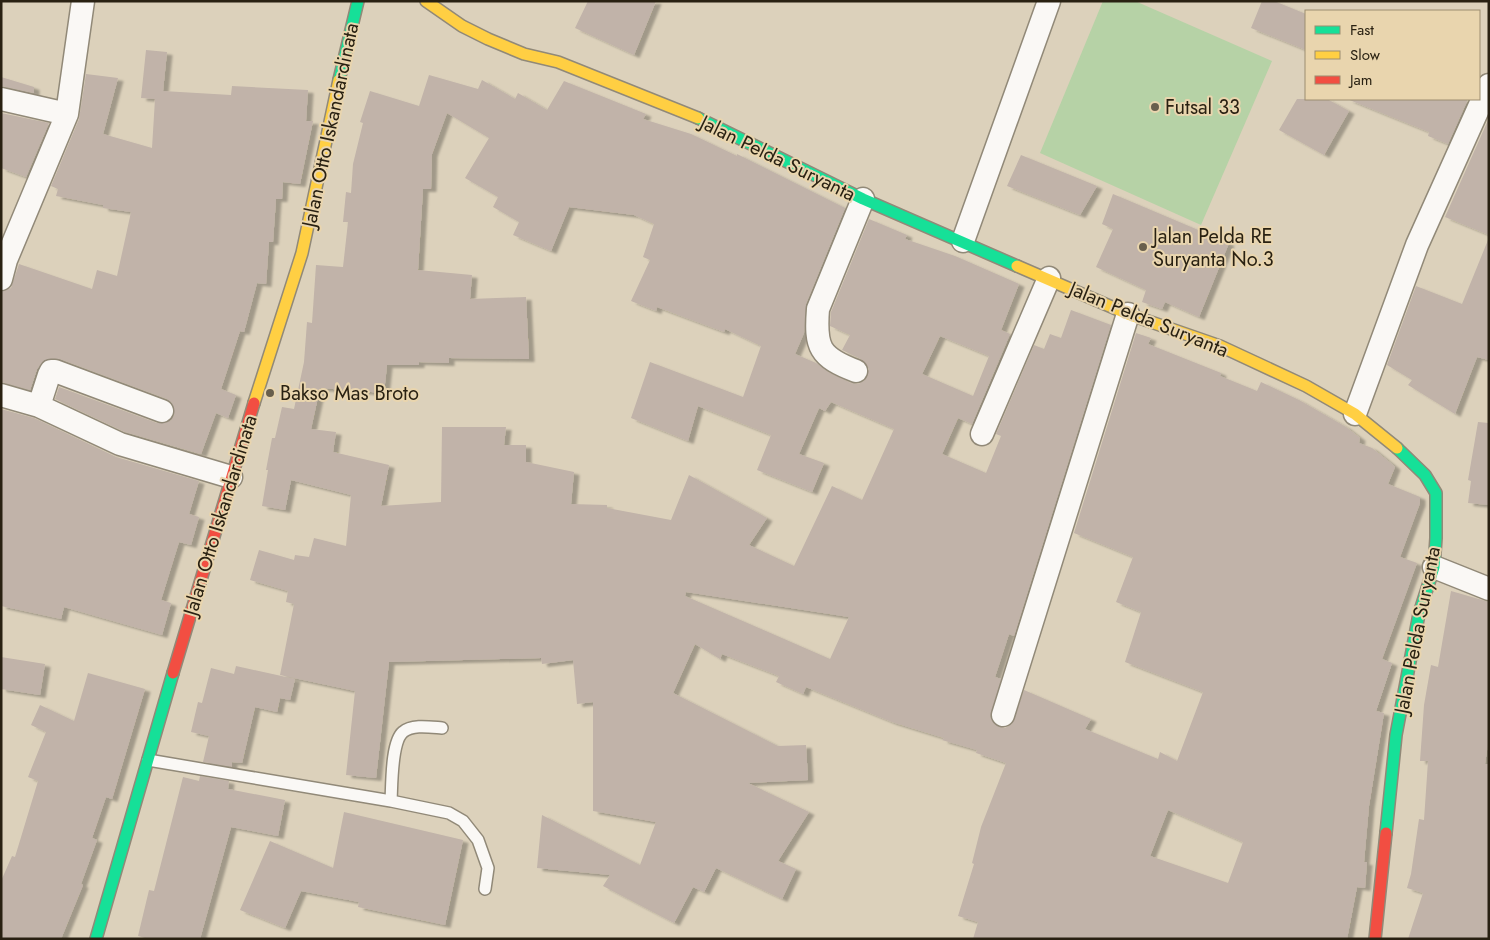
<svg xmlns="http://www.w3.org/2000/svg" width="1490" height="940" font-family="Jost,sans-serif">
	<defs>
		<filter id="shadow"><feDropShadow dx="5.5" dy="3" stdDeviation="1" flood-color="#0004"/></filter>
	</defs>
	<rect width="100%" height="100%" fill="#dcd1bb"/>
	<path fill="#b6d2a6" d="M1103 1H1135L1272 61 1201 225 1040 153Z"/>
	<path fill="#c1b3a9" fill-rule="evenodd" filter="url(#shadow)" d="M588 1H656L634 55 575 28Z
		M1262 1H1274L1306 14V50L1251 28Z
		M146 50 167 52 163 91 231 95 232 86 308 90 306 121H313L300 184 283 182 282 199H276L273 242H269L266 284 257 283 244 332 240 331 221 389 236 395 228 418 216 413 201 454 125 432 55 399 59 387 157 423 170 421 174 415 172 403 167 399 60 359 44 360 37 369 30 390 1 382V292L11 288 19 264 92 289 97 270 117 276 131 212 103 208V205L56 196 58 189 51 186 79 119 86 74 118 78 103 134 152 148 155 99 141 98Z
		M429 75 478 89 482 80 515 99 518 93 547 110 564 81 646 114 643 119 691 134 737 156V154L845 208 806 304 804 333 795 354 816 363 828 372 851 383 858 384 864 381 869 369 861 359 842 350 850 335 830 326 831 312 869 219 907 235 905 239 955 256 1019 284 1001 330 1010 334 972 424 958 418 942 454 986 473 1001 436 996 434 1034 345 1044 349 1050 334 1061 338 1071 310 1111 325 1014 636 1009 634 995 677 1001 679 990 717 999 727 1005 728 1012 724 1024 690 1091 719 1085 729 1158 759 1160 752 1177 761 1203 692 1125 662 1141 612 1116 602 1133 557 1074 533 1136 333 1151 338 1148 344 1221 373 1220 376 1257 391 1261 382 1299 400 1346 427 1360 438 1359 443 1372 448 1393 465 1395 467 1388 484 1420 497V503L1400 557 1417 563 1382 659 1392 663 1376 711 1384 713 1369 806 1364 862H1367L1365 888 1357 887 1347 939H973L978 922 958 916 974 864 972 863 981 827 1006 763 976 753 977 750 942 740 944 738 892 722 806 687 803 694 776 682 779 676 722 654 720 659 695 644 673 693 778 746 806 745 808 780 748 783 809 812 778 861 796 869 782 899 716 868 704 892 693 887 674 923 603 886 610 875 537 868 542 815 640 865 656 822 593 811V702L577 704 573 660 542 664 541 658 389 662 376 778 346 775 355 691 280 675 294 604 286 602 288 591 250 580 259 550 294 560 295 555 309 557 314 538 346 546 351 495 291 480 285 510 262 506 268 470H266L272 438H275L282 407 294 409 304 362 307 322 312 323 316 265 343 267 348 222H343L346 192 351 193 353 164 363 123 360 122 370 91 419 106ZM447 113 489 138 465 178 498 197 493 207 519 222 513 235 551 251 569 207 634 215 654 224 643 257 650 260 631 301 656 311 657 307 724 332 725 329 761 346 743 397 650 362 631 418 688 441 698 406 771 435 757 470 812 492 824 463 799 454 819 408 825 411 831 402 894 429 862 500 832 486 794 566 749 545 767 518 689 475 671 520 607 508V505L571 504 574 472 526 462V445H504L506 427H442L441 502 381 506 389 465 333 452 336 432 311 429 320 388 384 393 387 365H419V362L449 363V358L529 359 526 297 470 299 472 275 418 270 423 189H431L432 154ZM940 336 989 356 973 396 922 374ZM686 592 849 617 830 659 685 596ZM1168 810 1243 842 1228 883 1150 856Z
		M1 77 34 87V93L1 86Z
		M1297 99H1327L1349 111 1324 155 1279 130Z
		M1347 99H1468L1448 144 1428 136 1429 132Z
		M1 113 49 123 26 177 1 168Z
		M1489 118V235L1445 217Z
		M1021 155 1097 186 1080 215 1007 186Z
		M1113 194 1229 243 1199 317 1165 302 1162 309 1142 302 1146 290 1096 267 1113 229 1102 224Z
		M1488 240 1489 360 1477 357 1455 414 1408 385 1412 380 1387 365 1416 286 1462 304Z
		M1 409 34 418 116 457 199 481 189 514 199 517 191 545 179 542 161 600 171 603 162 635 64 607 61 619 1 606Z
		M1478 422 1489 423V505L1468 503 1471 481 1468 480Z
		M1451 591 1489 602V737L1485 764H1489V939H1408L1423 893 1407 888 1411 874 1419 819 1424 820 1428 761H1420L1424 705 1431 665 1438 667Z
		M1 657 45 664 40 695 1 689Z
		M236 666 295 679 290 700 280 698 277 712 255 707 242 763 232 762V767L203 762 209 736 191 732 198 702 202 703 211 668 234 674Z
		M88 673 145 689 112 799 106 797 92 838 97 840 81 884 83 885 61 939H1V881L12 856 15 857 38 781 28 777 46 732 31 725 40 705 74 721Z
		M200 776 229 781 228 789 285 800 278 836 231 827 200 939H149L138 936 149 890 154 891 183 777 199 781Z
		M344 812 463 840 445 925 358 907 359 902 301 891 285 928 240 910 270 841 333 868Z"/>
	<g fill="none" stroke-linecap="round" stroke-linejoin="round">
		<g stroke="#918978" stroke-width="14">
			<path id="lane" d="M148 760 391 801C392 785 391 742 403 732 412 724 430 727 442 728
				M391 801 449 813 463 821 478 840 488 868 485 889"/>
		</g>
		<g stroke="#918978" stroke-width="25">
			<path id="street" d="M1 99 67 114
				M963 241 1049 1
				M1 279 6 260 67 114 83 1
				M856 371C819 357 815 347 818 309L863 199
				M1 395 39 406 120 444 231 477
				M39 406 49 375 51 371H55L162 411
				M1355 414 1417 245 1489 85
				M982 434 1049 278
				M1434 567 1489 589
				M1003 715 1128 314"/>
		</g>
		<g stroke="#918978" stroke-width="14">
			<path id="fast" d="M339 80 358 1
				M698 118 863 199 1017 266
				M1386 833 1396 735 1419 614 1434 567 1436 538V493L1425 475 1397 448
				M96 939 173 673"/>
		</g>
		<g stroke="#918978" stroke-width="14">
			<path id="slow" d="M426 1 462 26 488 39 524 54 558 62 698 118
				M1017 266 1128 314 1220 346 1306 386 1355 414 1397 448
				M254 403 302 253 339 80"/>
		</g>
		<g stroke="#918978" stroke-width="14">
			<path id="jam" d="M173 673 254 403
				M1375 939 1386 833"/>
		</g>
		<use href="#lane" stroke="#faf8f5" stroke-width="11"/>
		<use href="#street" stroke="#faf8f5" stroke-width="22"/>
		<use href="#fast" stroke="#16e098" stroke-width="11"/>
		<use href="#slow" stroke="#ffcf43" stroke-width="11"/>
		<use href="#jam" stroke="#f24e42" stroke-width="11"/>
	</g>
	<g fill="#685f4d" stroke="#e9d5ae" stroke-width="2">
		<circle cx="1155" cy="107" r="5"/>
		<circle cx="1143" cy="247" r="5"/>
		<circle cx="270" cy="393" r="5"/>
	</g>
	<g text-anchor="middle" stroke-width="4" stroke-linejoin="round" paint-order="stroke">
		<g font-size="20" fill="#292112" stroke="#e9d5ae" text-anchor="start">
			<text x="1165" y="114">Futsal 33</text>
			<text x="1153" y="243">Jalan Pelda RE<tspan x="1153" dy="23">Suryanta No.3</tspan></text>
			<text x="280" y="400">Bakso Mas Broto</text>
		</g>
		<g font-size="20" fill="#292112" stroke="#e9d5ae">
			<text transform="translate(330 125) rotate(-78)" y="7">Jalan Otto Iskandardinata</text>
			<text transform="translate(778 158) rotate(26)" y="7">Jalan Pelda Suryanta</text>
			<text transform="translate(1149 319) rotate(22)" y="7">Jalan Pelda Suryanta</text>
			<text transform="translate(220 515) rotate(-73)" y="7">Jalan Otto Iskandardinata</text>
			<text transform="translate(1417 630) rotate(-79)" y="7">Jalan Pelda Suryanta</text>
		</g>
	</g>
	<rect width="1490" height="940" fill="none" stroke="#292112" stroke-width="5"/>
	<rect x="1305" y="10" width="175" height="90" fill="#e9d5ae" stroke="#9c8d70"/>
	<rect x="1315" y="26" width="25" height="8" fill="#16e098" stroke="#9c8d70"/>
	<text x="1350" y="35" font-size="15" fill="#292112">Fast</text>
	<rect x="1315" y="51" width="25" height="8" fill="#ffcf43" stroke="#9c8d70"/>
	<text x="1350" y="60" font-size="15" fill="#292112">Slow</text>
	<rect x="1315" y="76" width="25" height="8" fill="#f24e42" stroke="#9c8d70"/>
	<text x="1350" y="85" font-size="15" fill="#292112">Jam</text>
</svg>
